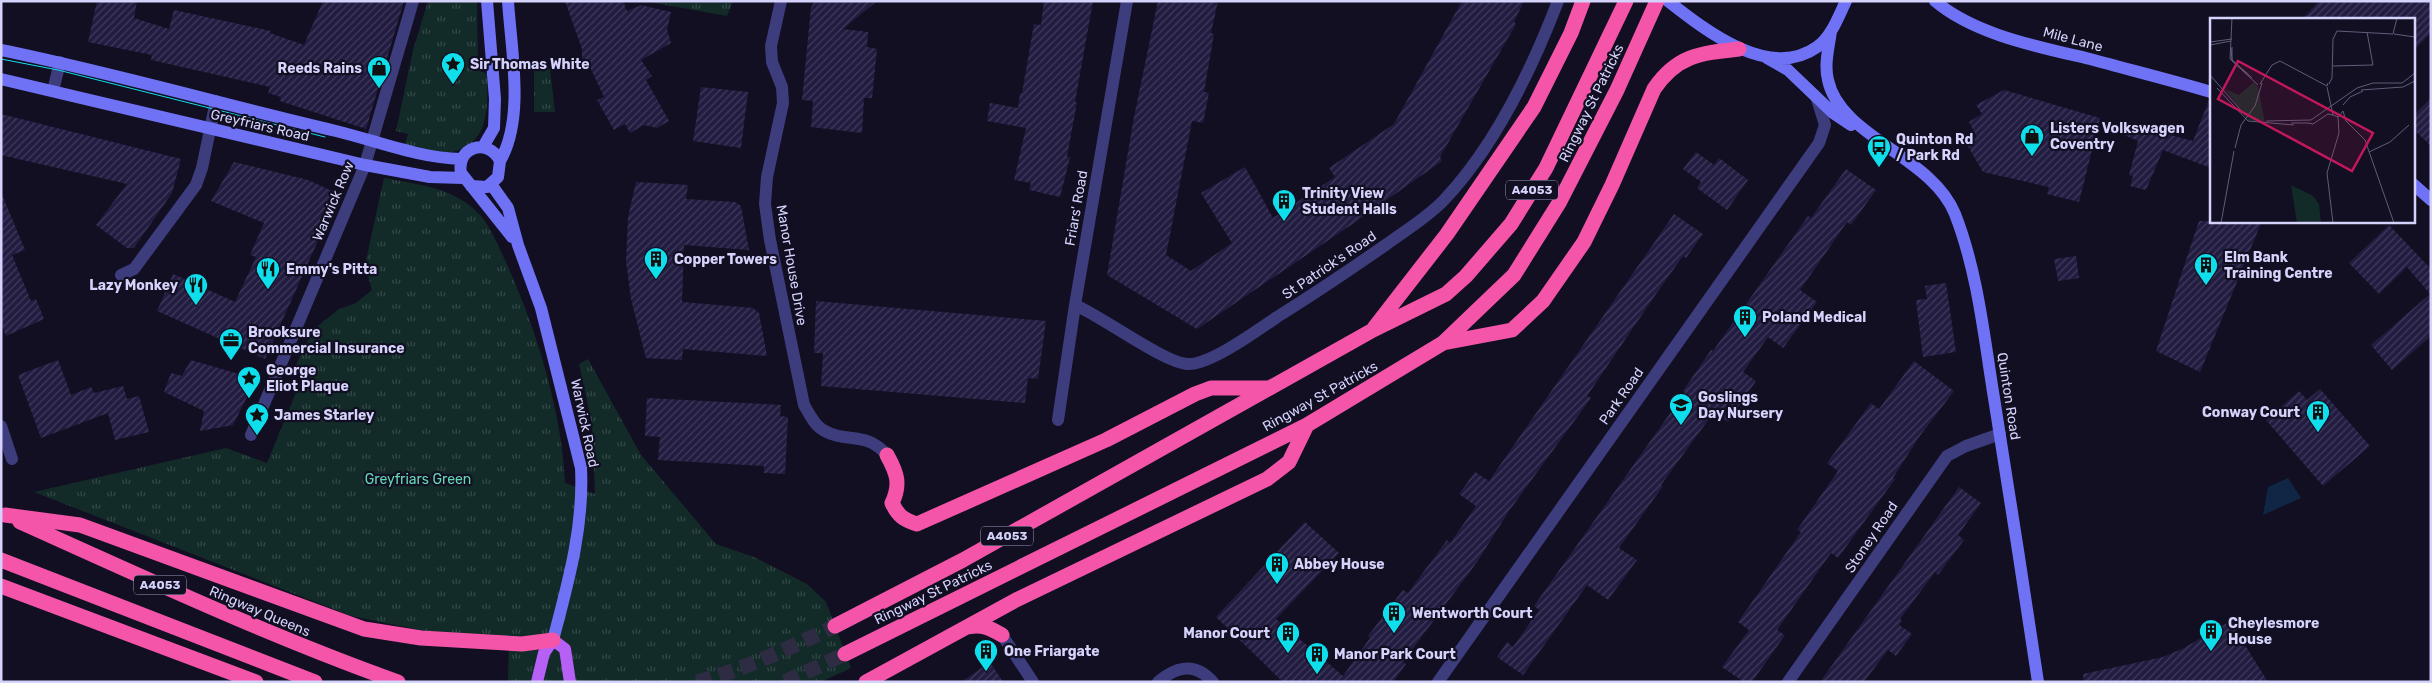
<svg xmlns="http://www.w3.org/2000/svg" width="2432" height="683" font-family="Rubik,sans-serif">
	<defs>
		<pattern id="park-tufts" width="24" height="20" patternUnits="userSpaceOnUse" patternTransform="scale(1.25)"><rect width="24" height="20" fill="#122b29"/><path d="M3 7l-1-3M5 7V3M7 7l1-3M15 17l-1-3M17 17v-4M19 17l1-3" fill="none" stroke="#344949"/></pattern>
		<pattern id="building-hatch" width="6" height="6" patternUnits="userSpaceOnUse" patternTransform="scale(1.25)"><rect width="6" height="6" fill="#221c41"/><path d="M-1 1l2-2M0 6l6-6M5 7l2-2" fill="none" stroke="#413c5d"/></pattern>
	</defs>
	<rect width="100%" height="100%" fill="#110f21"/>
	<path fill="url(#park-tufts)" d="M428 1H477L478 70 487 74C488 108 490 148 446 153 434 155 417 149 404 147L408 134 396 131 413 50Z
		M644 1H733L727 16Z
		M534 65 550 69 555 112H534Z
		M384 178C416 184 450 187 475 210 489 222 496 242 504 258 535 325 562 410 565 483L595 494 592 424 579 364 588 359 641 455 716 544 754 557 807 584 826 602 851 668 821 682H508L509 640 425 631 351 616 34 492 226 448 267 463 305 371 295 368 303 348 319 325 339 309 356 303 372 290 365 265Z"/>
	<path fill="#112644" d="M2288 478 2301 498 2263 515 2268 487Z"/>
	<path fill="url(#building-hatch)" d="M97 1H137L134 18 169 29 174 10 271 31 270 33 304 45 323 1H404L366 129 280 101 281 97 268 93 270 87 151 60 152 55 88 42Z
		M565 1H623L627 11 641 5 671 12 667 30 671 43 641 60 652 76 646 80 669 121 657 128 644 125 630 133 625 124 614 130 597 100 604 97 590 67 582 58V49Z
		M815 1H877L843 29 868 32 867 47 877 49 872 98H864L862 133 811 127 813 101 802 100 811 7Z
		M1044 1H1093L1075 102H1077L1067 157H1070L1060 197 1029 190 1031 183 1014 180 1026 128 987 121 990 103 1018 108 1020 93H1022L1034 24 1041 25Z
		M1158 1H1218L1211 33 1214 34 1204 92 1209 93 1203 123 1192 121 1166 255 1191 271 1232 243 1201 193 1245 167 1273 218 1335 177 1329 168 1394 124 1462 1H1524L1514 22 1516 24 1440 157 1442 161 1351 225 1197 329 1107 275 1134 117Z
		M2319 1H2431V33L2413 51V19H2302Z
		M701 87 748 92 741 148 693 141Z
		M2004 90 2100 118 2079 202 2047 194 2049 187 1983 172 1966 143 1977 137 1969 122 1982 114 1976 105Z
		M2431 98V146L2413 129V116Z
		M2209 100 2211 168 2163 150 2146 190 2130 186 2133 176 2129 175 2138 141 2124 135 2128 124 2193 141Z
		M1 114 181 159 172 193 134 248H127L96 225 127 184 1 155Z
		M1696 152 1714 165 1719 158 1748 180 1727 210 1697 188 1701 182 1683 169Z
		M234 162 308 180 339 194 265 359 157 311 173 274 235 302 256 257 250 255 264 223 211 201Z
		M1846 169 1876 190 1851 225 1847 222 1800 290 1817 302 1783 348 1768 337 1743 372 1756 381 1728 422 1714 412 1661 485 1663 486 1619 548 1637 560 1608 600 1587 585 1523 675 1497 657 1507 642 1513 647 1539 610 1534 606 1685 392 1683 391 1711 350 1713 351 1808 216 1811 218Z
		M636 182 688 185 686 199 735 202 741 206 749 250 684 245 682 302 753 308 759 313 767 356 683 349 682 360 646 358 631 299 626 261 628 217Z
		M1 192 25 250 12 255 31 301 36 299 44 319 6 336 1 324Z
		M1674 214 1703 234 1686 258 1683 256 1654 297 1587 396 1591 398 1509 511 1477 562 1403 662 1406 664 1393 682H1283L1216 617 1305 522 1339 553 1276 619 1343 676 1370 638 1368 636 1403 590 1408 593 1447 540 1450 543 1476 506 1459 494 1475 472 1489 481Z
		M2199 221H2262L2200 372 2156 351Z
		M2389 225 2431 269V336L2392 370 2371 345 2430 294 2407 267 2379 294 2349 263Z
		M2076 256 2079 278 2058 281 2054 259Z
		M1946 283 1956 352 1923 357 1916 300 1927 299 1925 286Z
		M816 301 1046 321 1038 379 1028 378 1025 403 821 386 823 353H814Z
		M58 360 71 395 91 387 94 393 123 386 127 399 139 396 149 432 115 440 108 413 41 438 18 375Z
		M191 360 256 379 233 425 200 431 204 411 164 392 171 373 182 376Z
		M1914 361 1954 391 1919 437 1893 478 1895 479 1838 558 1831 553 1777 630 1785 635 1752 682H1744L1722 667 1749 630 1738 622 1801 532 1797 530 1838 471 1827 463 1871 403 1879 409Z
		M2320 389 2370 446 2323 486 2266 420 2299 391 2307 400Z
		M647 398 781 405 780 416 788 417 785 474 764 473V466L658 460 660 437 645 436Z
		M1959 487 1981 503 1958 535 1964 540 1938 575 1935 572 1900 619 1902 621 1899 625 1912 634 1896 656 1888 650 1864 682H1820Z
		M2230 621 2268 682H2084L2083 674 2163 657 2184 648Z
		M990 662 1003 682H961Z"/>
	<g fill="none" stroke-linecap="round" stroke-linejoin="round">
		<path stroke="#2e2c42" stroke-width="15" stroke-dasharray="15 8" stroke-linecap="butt" d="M697 682C745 669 790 648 835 626
			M785 682 845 654"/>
		<path stroke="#3d3d7d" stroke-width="12" d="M781 1 771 46 772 62 782 87 783 103 767 177 765 204 770 240 804 405C809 413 814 425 823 430 846 444 865 430 887 455
			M53 91 60 62
			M121 275 134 269 196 185 202 168 216 101
			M1075 305C1103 317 1164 363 1188 364 1210 365 1258 330 1277 317 1314 294 1351 269 1387 244 1406 230 1428 217 1444 200 1494 147 1532 69 1558 1
			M1058 420 1075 305 1127 1
			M1 426 12 459
			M251 435 365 165 413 1
			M1002 635 1033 682
			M1158 682C1177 666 1195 662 1213 682
			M1438 682 1819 143 1825 125 1817 99
			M1788 682 1947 456 1966 446 2000 434"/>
		<path stroke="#7072f6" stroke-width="12" d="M1668 1C1705 30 1769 81 1817 47 1832 36 1838 17 1846 1
			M1935 1C1975 35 2039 47 2090 59 2130 70 2171 80 2211 92
			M1831 31C1829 47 1824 64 1828 80 1840 137 1932 156 1955 214 1978 273 1984 337 1994 398 2009 493 2024 587 2038 682
			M1 50C114 73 224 105 336 131 377 141 419 158 461 159
			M1767 58 1788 70 1833 113 1851 125
			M1 79 365 165 430 177 463 178
			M483 147 494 128 495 99 487 1
			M500 161C525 118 511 50 508 1
			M491 184 508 208 518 245 541 308 581 468C584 527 568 583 553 640
			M2413 184 2431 200
			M471 186 487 187 498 177 500 161C488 137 456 147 461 173L512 237"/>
		<path stroke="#b760f5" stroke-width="12" d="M537 682 544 653 553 640 565 649 570 682"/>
		<path stroke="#f455a9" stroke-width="15" d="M1374 328 1447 234 1534 107 1571 33 1583 1
			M1443 343 1512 330 1543 301 1584 242 1612 185 1654 89C1677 55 1701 53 1739 49
			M887 455C897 473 901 484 892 503 898 516 904 520 917 524L1106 440 1195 394 1211 388H1270
			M5 515 80 525 364 629 421 638 522 644 553 640
			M20 522C145 578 269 636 398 682
			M1 560 315 682
			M1 586 256 682
			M835 626 963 560 1373 330 1446 294 1466 276 1511 224 1546 168 1626 1
			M968 627C982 624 990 628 1002 635
			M845 654 1307 425 1443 343 1514 275 1559 203 1617 90 1657 1
			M866 682 1016 600 1267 479 1289 462 1307 425"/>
		<path stroke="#0fdfec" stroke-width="1" d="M1 59 58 70 325 137"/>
	</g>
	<defs>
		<g id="sight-pin" transform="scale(1.25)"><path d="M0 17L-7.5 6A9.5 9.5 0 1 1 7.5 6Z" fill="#0fdfec" stroke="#110f21"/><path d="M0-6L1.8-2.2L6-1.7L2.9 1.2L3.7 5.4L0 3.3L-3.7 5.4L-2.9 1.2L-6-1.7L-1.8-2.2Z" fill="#111"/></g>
		<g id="shop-pin" transform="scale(1.25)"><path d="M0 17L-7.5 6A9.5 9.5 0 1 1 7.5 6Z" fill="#0fdfec" stroke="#110f21"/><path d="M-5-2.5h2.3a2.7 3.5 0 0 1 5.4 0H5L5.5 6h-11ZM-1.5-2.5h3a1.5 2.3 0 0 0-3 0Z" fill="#111"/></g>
		<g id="bus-pin" transform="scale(1.25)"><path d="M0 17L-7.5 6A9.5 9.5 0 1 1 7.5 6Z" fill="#0fdfec" stroke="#110f21"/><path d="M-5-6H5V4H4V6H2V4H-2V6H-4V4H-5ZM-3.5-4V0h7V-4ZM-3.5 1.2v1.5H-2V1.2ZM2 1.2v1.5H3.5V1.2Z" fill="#111"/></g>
		<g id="building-pin" transform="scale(1.25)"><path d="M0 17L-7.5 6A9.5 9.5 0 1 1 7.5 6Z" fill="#0fdfec" stroke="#110f21"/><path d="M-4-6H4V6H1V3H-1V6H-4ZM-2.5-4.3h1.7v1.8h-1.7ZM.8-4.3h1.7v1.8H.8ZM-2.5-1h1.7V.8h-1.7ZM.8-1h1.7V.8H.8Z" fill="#111"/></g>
		<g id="restaurant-pin" transform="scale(1.25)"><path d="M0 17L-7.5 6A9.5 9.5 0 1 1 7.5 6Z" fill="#0fdfec" stroke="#110f21"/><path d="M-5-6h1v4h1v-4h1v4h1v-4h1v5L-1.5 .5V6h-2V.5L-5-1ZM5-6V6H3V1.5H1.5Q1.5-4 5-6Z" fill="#111"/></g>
		<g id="office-pin" transform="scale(1.25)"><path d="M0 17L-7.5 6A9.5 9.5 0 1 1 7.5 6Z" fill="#0fdfec" stroke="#110f21"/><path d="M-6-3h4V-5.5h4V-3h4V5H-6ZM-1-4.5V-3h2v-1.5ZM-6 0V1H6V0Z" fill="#111"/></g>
		<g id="school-pin" transform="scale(1.25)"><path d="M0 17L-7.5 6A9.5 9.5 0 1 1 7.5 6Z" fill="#0fdfec" stroke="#110f21"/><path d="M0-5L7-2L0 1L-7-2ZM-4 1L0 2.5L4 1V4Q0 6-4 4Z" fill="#111"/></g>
	</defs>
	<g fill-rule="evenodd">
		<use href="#sight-pin" x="453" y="64"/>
		<use href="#shop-pin" x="379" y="68"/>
		<use href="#shop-pin" x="2032" y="136"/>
		<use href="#bus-pin" x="1879" y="147"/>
		<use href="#building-pin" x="1284" y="201"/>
		<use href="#building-pin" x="656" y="259"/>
		<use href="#building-pin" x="2206" y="265"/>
		<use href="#restaurant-pin" x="268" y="269"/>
		<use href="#restaurant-pin" x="196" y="285"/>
		<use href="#building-pin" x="1745" y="317"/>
		<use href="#office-pin" x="231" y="340"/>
		<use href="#sight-pin" x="249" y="378"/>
		<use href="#school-pin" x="1681" y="405"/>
		<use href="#building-pin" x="2318" y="412"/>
		<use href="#sight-pin" x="257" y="415"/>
		<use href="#building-pin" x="1277" y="564"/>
		<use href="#building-pin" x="1394" y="613"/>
		<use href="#building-pin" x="2211" y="631"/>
		<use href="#building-pin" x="1288" y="633"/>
		<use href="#building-pin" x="986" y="651"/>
		<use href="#building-pin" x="1317" y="654"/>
	</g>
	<g text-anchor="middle" stroke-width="4.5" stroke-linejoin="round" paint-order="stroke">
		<g fill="#110f21" stroke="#9a98ba" stroke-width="1">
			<rect x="1506" y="180.5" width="52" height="19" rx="4"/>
			<rect x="981" y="526.5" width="52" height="19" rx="4"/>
			<rect x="134" y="575.5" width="52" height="19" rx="4"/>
		</g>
		<g font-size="12" font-weight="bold" fill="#d5d2fc">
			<text x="1532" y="194">A4053</text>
			<text x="1007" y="540">A4053</text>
			<text x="160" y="589">A4053</text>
		</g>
		<g font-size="14" fill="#d5d2fc" stroke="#110f21">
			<text transform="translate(2073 39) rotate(15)" y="5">Mile Lane</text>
			<text transform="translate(1591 103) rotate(-64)" y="5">Ringway St Patricks</text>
			<text transform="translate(260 125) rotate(13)" y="5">Greyfriars Road</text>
			<text transform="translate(333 201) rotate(-67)" y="5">Warwick Row</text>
			<text transform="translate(1076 208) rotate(-80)" y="5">Friars' Road</text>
			<text transform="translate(792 265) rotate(80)" y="5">Manor House Drive</text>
			<text transform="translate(1329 265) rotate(-34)" y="5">St Patrick's Road</text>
			<text transform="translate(1320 396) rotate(-29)" y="5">Ringway St Patricks</text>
			<text transform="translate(1621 396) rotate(-55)" y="5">Park Road</text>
			<text transform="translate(2009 396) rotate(81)" y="5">Quinton Road</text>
			<text transform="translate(585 423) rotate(78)" y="5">Warwick Road</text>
			<text transform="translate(1871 537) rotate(-56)" y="5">Stoney Road</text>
			<text transform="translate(933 592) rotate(-26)" y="5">Ringway St Patricks</text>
			<text transform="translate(260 611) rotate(23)" y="5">Ringway Queens</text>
		</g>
		<g font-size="14" font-weight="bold" fill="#d5d2fc" stroke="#110f21" text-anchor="start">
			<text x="470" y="69">Sir Thomas White</text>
			<text x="362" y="73" text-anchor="end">Reeds Rains</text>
			<text x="2050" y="133">Listers Volkswagen<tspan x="2050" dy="16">Coventry</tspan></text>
			<text x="1896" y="144">Quinton Rd<tspan x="1896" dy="16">/ Park Rd</tspan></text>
			<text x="1302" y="198">Trinity View<tspan x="1302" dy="16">Student Halls</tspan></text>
			<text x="2224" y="262">Elm Bank<tspan x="2224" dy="16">Training Centre</tspan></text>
			<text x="674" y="264">Copper Towers</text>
			<text x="286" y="274">Emmy's Pitta</text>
			<text x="178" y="290" text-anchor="end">Lazy Monkey</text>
			<text x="1762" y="322">Poland Medical</text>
			<text x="248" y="337">Brooksure<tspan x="248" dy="16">Commercial Insurance</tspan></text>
			<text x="266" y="375">George<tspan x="266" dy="16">Eliot Plaque</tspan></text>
			<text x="1698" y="402">Goslings<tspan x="1698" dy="16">Day Nursery</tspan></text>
			<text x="2300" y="417" text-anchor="end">Conway Court</text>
			<text x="274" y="420">James Starley</text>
			<text x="1294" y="569">Abbey House</text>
			<text x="1412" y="618">Wentworth Court</text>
			<text x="2228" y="628">Cheylesmore<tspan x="2228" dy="16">House</tspan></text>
			<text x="1270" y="638" text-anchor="end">Manor Court</text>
			<text x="1004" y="656">One Friargate</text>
			<text x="1334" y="659">Manor Park Court</text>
		</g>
		<g font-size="14" fill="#63d7b5" stroke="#110f21">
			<text x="418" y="484">Greyfriars Green</text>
		</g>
	</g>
	<g transform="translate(2210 18)">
		<rect width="205" height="205" fill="#110f21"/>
		<path d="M81 167 103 178 109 186 111 205H87Z" fill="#122b29"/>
		<path d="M44 64 48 69 55 105 38 102 15 71 29 77Z" fill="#122b29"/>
		<path fill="none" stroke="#5f5d79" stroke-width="1" d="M22 0 20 41 48 67M184 16 205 19M0 24 22 21M0 27 21 23M22 29V42L40 58M21 30 22 42 42 60M122 48 163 47 157 14M0 57 35 97M50 66 62 47 70 43 117 68 118 65M119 66 122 60 123 21 127 13 183 16 187 0M117 69 123 97 128 99 133 93M7 70 38 103 84 107M151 72 193 69 205 63M133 87 140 79 153 73M133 93 136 103 155 122 184 205M56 103 101 102 147 70 163 65H192L205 55M81 105H98M98 105 103 106 118 96 123 97M25 130 31 107 45 88 52 65M159 134 180 124 199 107M11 205 24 133M123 205 117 155 129 115 128 99"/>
		<path fill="#c2185b" fill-opacity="0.15" stroke="#c2185b" stroke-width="2.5" d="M28 43 163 115 142 153 8 81Z"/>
		<rect width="205" height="205" fill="none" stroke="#d5d2fc" stroke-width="2.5"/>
	</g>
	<rect width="2432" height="683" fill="none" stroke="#d5d2fc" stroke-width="5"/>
</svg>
